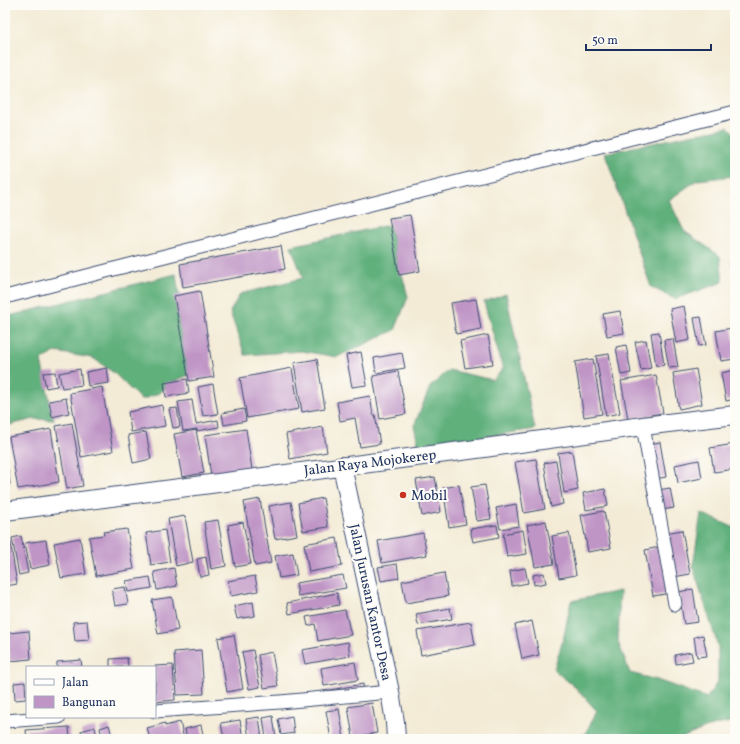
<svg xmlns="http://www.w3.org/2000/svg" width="740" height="744" font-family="Vollkorn,serif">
	<rect width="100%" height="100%" fill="#fdfcf7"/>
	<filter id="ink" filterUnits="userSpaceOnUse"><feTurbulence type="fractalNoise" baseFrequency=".025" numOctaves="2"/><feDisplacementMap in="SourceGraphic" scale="8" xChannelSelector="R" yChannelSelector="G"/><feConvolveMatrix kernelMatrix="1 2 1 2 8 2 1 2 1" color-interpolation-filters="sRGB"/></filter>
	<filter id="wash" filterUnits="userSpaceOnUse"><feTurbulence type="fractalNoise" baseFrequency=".012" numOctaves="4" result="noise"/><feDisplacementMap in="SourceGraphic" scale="16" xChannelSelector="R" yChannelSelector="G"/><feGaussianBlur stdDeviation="0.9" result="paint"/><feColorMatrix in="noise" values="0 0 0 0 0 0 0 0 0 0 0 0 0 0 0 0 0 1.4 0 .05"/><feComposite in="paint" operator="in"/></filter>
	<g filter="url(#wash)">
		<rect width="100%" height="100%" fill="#f3ebd5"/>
		<path fill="#61b07b" stroke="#3e706c" d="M728 127 735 134V176L697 180 669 200 684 231 720 256 723 282 675 299 651 287 605 153Z
			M389 225 408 297 395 330 337 357 302 351 245 355 230 312 240 294 303 278 291 246Z
			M176 274 191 374 170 383 160 393 141 400 114 373 93 358 55 352 41 361 54 420 34 419 5 426V317Z
			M506 294 535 429 419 447 414 426 430 387 449 370 493 380 503 369 484 302Z
			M701 513 735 528V721L708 727 679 739H561L585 734 597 711 575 687 554 670 564 636 571 601 620 591 618 642 630 673 657 680 707 698 718 681V646L693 567Z"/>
		<g id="blocks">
			<path fill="#bf95c6" d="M410 215 420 271 399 275 389 218Z
				M281 246 285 269 183 287 180 264Z
				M735 259V277H734L731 260Z
				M200 291 214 377 189 381 174 296Z
				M476 299 481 329 456 334 451 303Z
				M684 306 690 340 676 343 670 309Z
				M620 311 624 333 607 336 603 314Z
				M701 317 706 345 699 346 694 318Z
				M732 328 735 346V359L721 361 716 331Z
				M659 332 664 365 656 366 651 333Z
				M488 335 493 364 465 368 460 341Z
				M673 339 678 367 669 368 664 340Z
				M646 340 651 368 641 370 635 342Z
				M626 345 631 373 621 375 616 347Z
				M361 352 367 385 352 387 346 355Z
				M402 353 405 368 376 373 374 358Z
				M609 354 620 413 606 416 596 356Z
				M317 359 325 408 302 412 294 363Z
				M593 359 602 414 584 417 575 362Z
				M107 368 109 383 88 386 86 372Z
				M292 368 299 409 247 418 240 378Z
				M80 369 82 385 62 388 59 373Z
				M696 369 702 404 679 409 673 373Z
				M735 370V399L726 401 721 373Z
				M398 371 406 414 380 419 373 376Z
				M55 372 57 386 46 388 43 373Z
				M656 375 663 413 628 419 621 381Z
				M187 379 189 393 166 397 164 383Z
				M213 384 218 414 203 416 198 387Z
				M102 387 113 451 81 457 70 393Z
				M370 396 373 415H375L380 444 360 447 355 418 340 421 337 402Z
				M66 398 69 413 52 417 49 401Z
				M192 400 196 424 218 420 219 427 197 431V429L183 431 178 402Z
				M162 405 165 426 131 432 128 412Z
				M177 408 180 427 173 428 169 409Z
				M244 409 246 421 224 425 222 413Z
				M72 423 83 486 67 489 56 426Z
				M323 427 327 452 290 459 286 434Z
				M51 429 59 482 18 489 9 437Z
				M246 429 252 470 211 476 205 435Z
				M196 430 204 473 182 477 174 434Z
				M146 432 151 459 133 463 128 435Z
				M660 442 666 477 655 479 649 444Z
				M734 444 735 450V469L714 472 710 448Z
				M572 451 578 490 564 493 558 453Z
				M5 459H6L10 484 5 485Z
				M536 459 545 509 524 513 515 462Z
				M699 460 702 478 678 483 675 465Z
				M556 461 563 504 551 507 544 463Z
				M435 477 441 512 422 516 416 480Z
				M459 485 466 524 449 527 443 488Z
				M485 485 491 519 477 521 471 487Z
				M670 488 674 508 661 510 658 490Z
				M605 489 608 506 586 510 583 493Z
				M323 498 328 527 303 531 298 503Z
				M260 499 271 563 255 566 244 502Z
				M291 502 297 535 275 539 269 506Z
				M516 504 519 526 500 529 496 508Z
				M604 511 611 548 588 552 581 515Z
				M185 516 193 562 176 566 168 519Z
				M218 520 226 566 211 569 204 522Z
				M546 521 554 564 535 567 527 525Z
				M243 522 251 564 235 567 228 525Z
				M497 525 499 537 473 542 470 529Z
				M127 529 134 569 96 576 89 537 104 535 103 532Z
				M165 530 170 562 151 565 146 533Z
				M523 530 527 554 507 557 503 534Z
				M682 530 690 574 674 577 666 533Z
				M423 533 427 555 382 563 378 541Z
				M569 533 576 575 559 578 552 536Z
				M21 536 28 573 19 575 12 538Z
				M80 538 86 574 61 578 54 543Z
				M337 538 342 566 309 572 304 544Z
				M5 540H10L17 584 6 586Z
				M46 540 50 565 30 569 25 543Z
				M664 546 672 593 653 596 645 550Z
				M293 553 297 575 279 578 275 556Z
				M206 557 209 575 200 577 197 559Z
				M397 564 399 578 381 581 378 567Z
				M174 568 177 586 157 590 154 572Z
				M525 568 528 583 512 586 510 571Z
				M444 573 448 596 406 603 402 581Z
				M544 573 546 583 534 585 533 575Z
				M343 575 346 588 298 596 296 583Z
				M255 576 258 591 231 596 228 581Z
				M150 577 152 588 128 592 126 581Z
				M125 587 128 604 115 606 112 589Z
				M693 589 698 622 684 624 679 592Z
				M337 593 339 605 289 614 287 603Z
				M172 597 178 630 158 634 152 600Z
				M253 602 255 616 237 619 234 606Z
				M450 608 452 619 418 625 416 614Z
				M345 610 351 635 318 641 315 624 308 626 306 617Z
				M87 621 89 640 75 641 73 622Z
				M532 621 539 655 522 659 515 625Z
				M471 622 475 645 421 655 417 631Z
				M29 631 31 659 10 661 8 633Z
				M234 635 243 689 227 692 218 638Z
				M703 635 707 656 697 657 694 637Z
				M348 642 350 656 305 664 302 650Z
				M201 650 204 694 177 695 174 652Z
				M253 650 260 687 249 689 242 652Z
				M272 652 278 686 264 688 258 655Z
				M691 652 693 661 676 664 675 655Z
				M127 658 128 667H110V659Z
				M81 660 82 667H57V662Z
				M355 662 358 680 324 686 321 668Z
				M173 665 175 700 155 702V666Z
				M25 682 26 699 15 700 14 683Z
				M363 684 364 691 319 692Z
				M372 703 377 733 353 737 348 707Z
				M339 709 344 739H331L326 711Z
				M273 716 276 739H266L263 718Z
				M292 716 294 733 281 735 278 719Z
				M259 717 262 739H249L246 719Z
				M240 720 243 739H224L221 723Z
				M180 722 184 739H150L147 728 165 723V726Z
				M109 725 113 739H102L100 728Z
				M201 725 204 739H187L185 729Z
				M69 727 70 739H27L26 730Z
				M95 727 97 739H83L81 731Z
				M222 735V739H208V738Z"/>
		</g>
	</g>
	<g filter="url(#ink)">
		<use href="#blocks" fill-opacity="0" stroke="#3b4b70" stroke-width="1"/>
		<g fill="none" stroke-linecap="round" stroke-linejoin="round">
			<g stroke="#3b4b70" stroke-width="15">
				<path id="minor" d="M5 297 153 259 735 112
					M643 426 675 604
					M155 711 280 702 390 692
					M5 721 59 717"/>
			</g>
			<g stroke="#3b4b70" stroke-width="20">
				<path id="secondary" d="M342 466 390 692 395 722 396 739
					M5 511 484 448 643 426 735 415"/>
			</g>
			<use href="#minor" stroke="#fff" stroke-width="13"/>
			<use href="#secondary" stroke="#fff" stroke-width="18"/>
		</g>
	</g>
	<circle fill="#c8321e" stroke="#fdfcf7" stroke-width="1.5" cx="403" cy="495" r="4"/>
	<g text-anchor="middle" stroke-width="4" stroke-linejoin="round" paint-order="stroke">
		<g font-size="14" fill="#1b2f5e" stroke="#fdfcf7">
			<text transform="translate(370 462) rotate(-7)" y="5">Jalan Raya Mojokerep</text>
			<text transform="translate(371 602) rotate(78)" y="5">Jalan Jurusan Kantor Desa</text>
		</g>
		<g font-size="14" fill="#1b2f5e" stroke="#fdfcf7" text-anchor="start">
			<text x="411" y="500">Mobil</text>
		</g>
	</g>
	<rect width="740" height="744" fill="none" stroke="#fdfcf7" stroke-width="20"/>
	<rect x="26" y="666" width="130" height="52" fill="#fdfcf7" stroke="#a3aaba"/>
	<rect x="34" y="679" width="20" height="6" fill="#ffffff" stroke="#a3aaba"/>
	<text x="62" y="686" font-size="12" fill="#1b2f5e">Jalan</text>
	<rect x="34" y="696" width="20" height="12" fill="#bf95c6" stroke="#a3aaba"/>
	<text x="62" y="706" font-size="12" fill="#1b2f5e">Bangunan</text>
	<path d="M586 44v6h125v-6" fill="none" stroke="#1b2f5e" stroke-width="2"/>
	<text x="592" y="44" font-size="12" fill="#1b2f5e" stroke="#fdfcf7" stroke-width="3" paint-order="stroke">50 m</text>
</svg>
